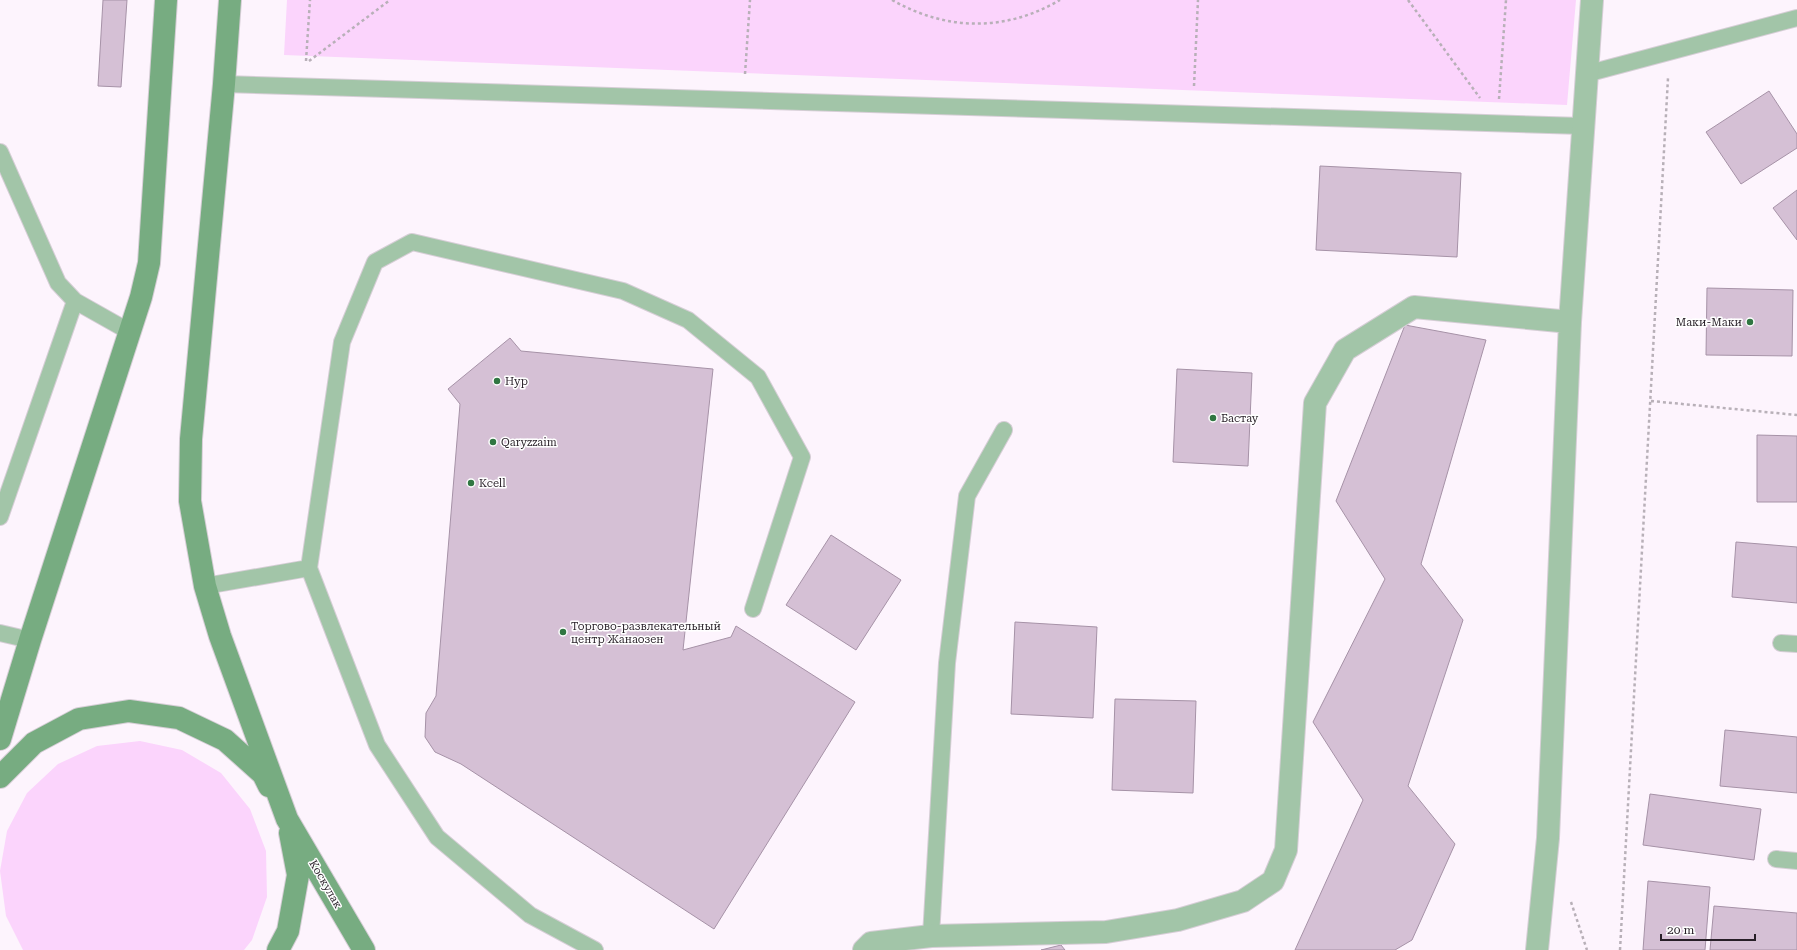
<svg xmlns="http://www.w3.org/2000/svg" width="1797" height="950" font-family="'Roboto Serif',serif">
	<rect width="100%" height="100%" fill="#fdf4fd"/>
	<path fill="#fbd4fc" d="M287 0H1576L1567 105 284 55Z
		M140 741 182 750 221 773 250 809 266 851 267 897 252 940 244 950H23L6 916 0 871 7 831 27 793 58 764 97 746Z"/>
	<path fill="#d5c0d5" stroke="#a692a7" d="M103 0H127L121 87 98 86Z
		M1769 91 1797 134V148L1741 184 1706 132Z
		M1320 166 1461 173 1457 257 1316 250Z
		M1797 190V240L1773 208Z
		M1707 288 1793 290 1792 356 1706 355Z
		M1405 325 1486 340 1421 564 1463 620 1408 786 1455 844 1412 940 1395 950H1295L1363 800 1313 722 1385 579 1336 501Z
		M510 338 521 351 713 369 683 650 731 637 736 626 855 702 714 929 461 764 435 752 425 737 426 713 436 696 460 404 448 389Z
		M1177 369 1252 373 1248 466 1173 462Z
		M1757 435 1797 436V502H1757Z
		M831 535 901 580 856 650 786 605Z
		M1736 542 1797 547V603L1732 597Z
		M1015 622 1097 627 1093 718 1011 714Z
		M1115 699 1196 701 1193 793 1112 790Z
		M1725 730 1797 737V793L1720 786Z
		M1650 794 1761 809 1754 860 1643 845Z
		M1648 881 1710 887 1705 950H1643Z
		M1714 906 1797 913V950H1710Z
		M1061 945 1065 950H1041Z"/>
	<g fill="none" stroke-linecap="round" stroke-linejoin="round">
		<g stroke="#d6ced6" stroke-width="18">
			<path id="lane" d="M1586 74 1797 18
				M224 84 1582 126
				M0 152 58 283 75 301 130 332
				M0 517 75 301
				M205 586 309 568
				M0 633 30 640
				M1781 643 1797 644
				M1776 859 1797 861
				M931 936 947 663 967 496 1004 430
				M595 950 530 915 437 837 377 745 309 568 342 342 375 262 412 242 623 291 688 320 758 377 802 457 753 609"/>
		</g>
		<g stroke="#d6ced6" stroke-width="24">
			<path id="street" d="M864 950 871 943 931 936 1106 932 1178 920 1243 901 1273 881 1286 850 1315 403 1345 350 1414 307 1570 322
				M1537 950 1548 838 1570 322 1592 0"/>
		</g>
		<g stroke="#d6ced6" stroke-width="24">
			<path id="secondary" d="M230 0 224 84 191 439 190 501 205 586 220 636 287 819 364 950
				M0 739 30 640 141 297 149 263 166 0
				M0 777 34 743 79 719 129 711 179 718 225 740 263 774 269 786
				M278 950 288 931 298 875 290 833"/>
		</g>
		<path stroke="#b8b0b8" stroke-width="2.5" stroke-dasharray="3 3" stroke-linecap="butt" d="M892 0C947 31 1005 32 1060 0
			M1408 0 1480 98
			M306 61 310 0
			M309 61 390 0
			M745 74 750 0
			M1194 86 1198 0
			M1499 99 1506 0
			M1651 401 1797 415
			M1571 902 1587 950
			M1620 950 1668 78"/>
		<use href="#lane" stroke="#a2c5a8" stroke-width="16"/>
		<use href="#street" stroke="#a2c5a8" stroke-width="22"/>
		<use href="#secondary" stroke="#77ac81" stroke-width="22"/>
	</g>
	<g fill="#307642" stroke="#fff" stroke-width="1.5">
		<circle cx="1750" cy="322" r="4"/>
		<circle cx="497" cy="381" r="4"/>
		<circle cx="1213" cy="418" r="4"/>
		<circle cx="493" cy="442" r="4"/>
		<circle cx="471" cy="483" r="4"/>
		<circle cx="563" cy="632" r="4"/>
	</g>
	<g text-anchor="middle" stroke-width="3" stroke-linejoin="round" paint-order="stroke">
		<g font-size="11" fill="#271f27" stroke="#fff" text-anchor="start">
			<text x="1742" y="326" text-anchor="end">Маки-Маки</text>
			<text x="505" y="385">Нур</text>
			<text x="1221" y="422">Бастау</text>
			<text x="501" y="446">Qaryzzaim</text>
			<text x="479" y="487">Kcell</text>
			<text x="571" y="630">Торгово-развлекательный<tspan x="571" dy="13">центр Жанаозен</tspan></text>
		</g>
		<g font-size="11" fill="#271f27" stroke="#fff">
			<text transform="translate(326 884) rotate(60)" y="4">Коскулак</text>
		</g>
	</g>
	<path d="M1661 934v6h94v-6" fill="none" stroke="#271f27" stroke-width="2"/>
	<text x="1667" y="934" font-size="12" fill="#271f27" stroke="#ffffff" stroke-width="3" paint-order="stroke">20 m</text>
</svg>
